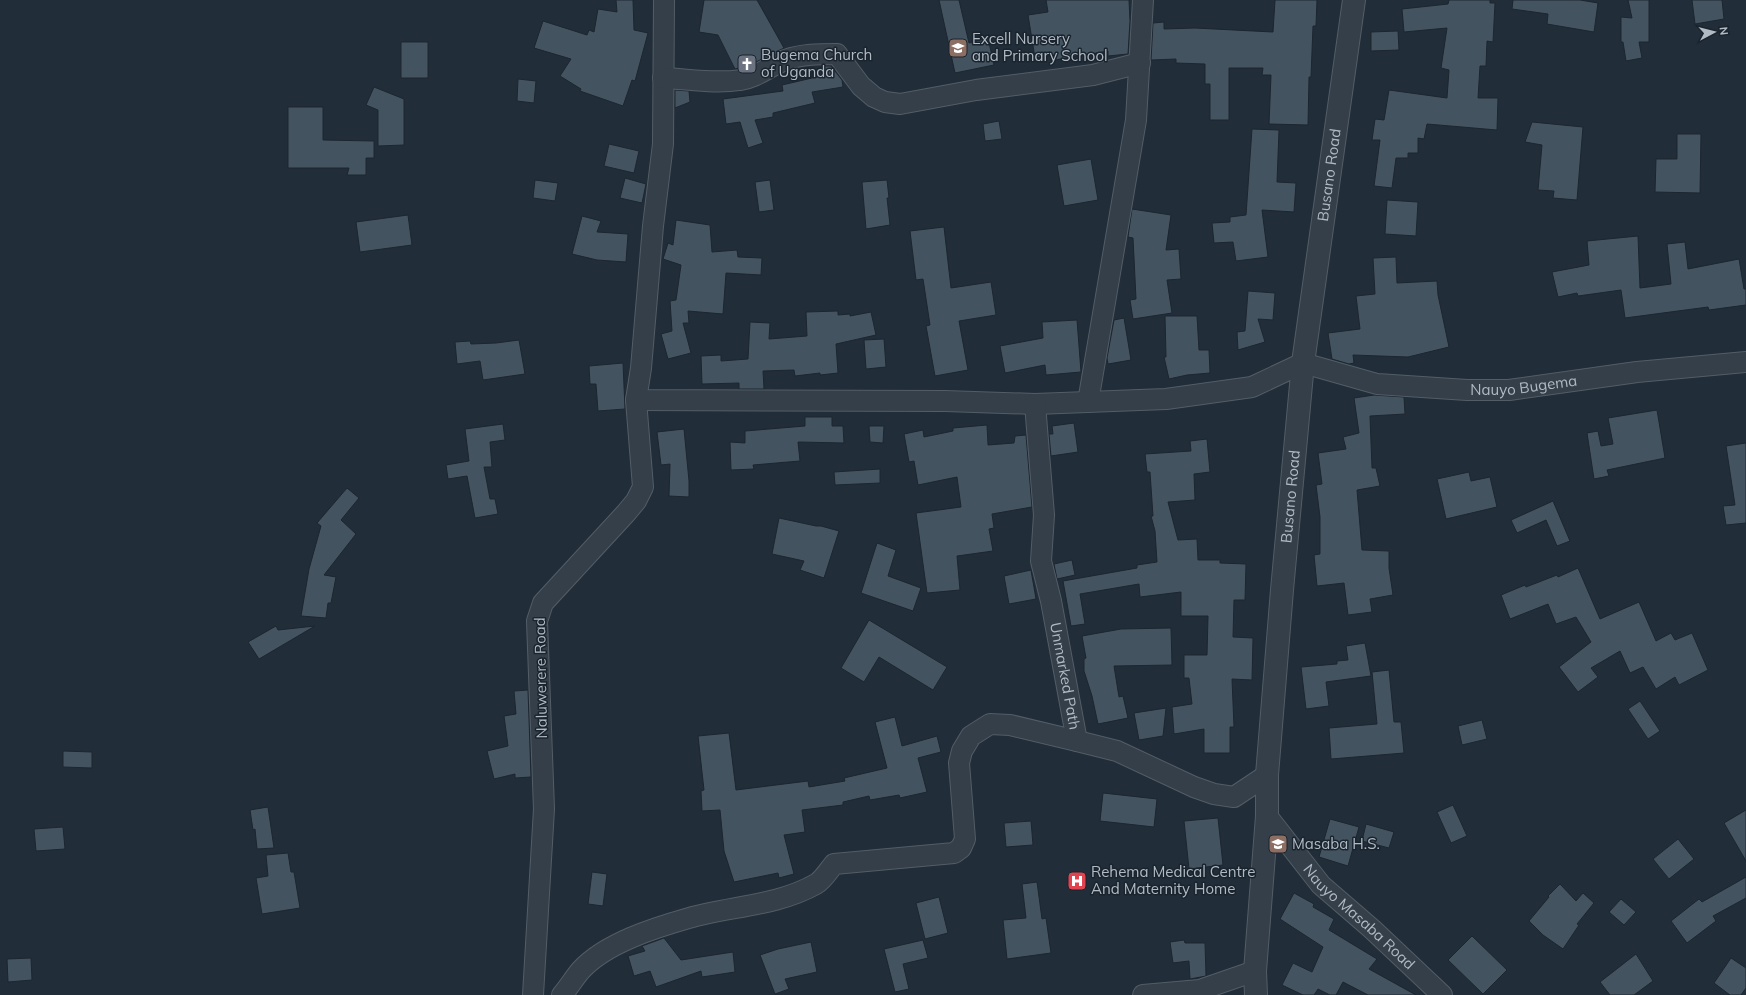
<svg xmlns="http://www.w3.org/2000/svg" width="1746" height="995" font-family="Mulish,sans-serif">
	<rect width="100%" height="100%" fill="#212d39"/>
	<path fill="#445360" stroke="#1c2630" d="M616 0H633L634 30 648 33 635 81 632 80 623 106 580 91 581 89 560 76 571 59 534 48 543 21 587 35 589 30 594 32 598 9 617 12Z
		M704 0H757L784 48 748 66 735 69 718 35 699 32Z
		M939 0H959L969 43 988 38 994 65 955 73Z
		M1046 0H1129L1130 21 1128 54 1108 56V51L1055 60 1054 55 1035 58 1028 15 1048 12Z
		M1275 0H1317L1316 26H1313L1311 77H1309L1308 125 1269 124 1271 75H1262L1263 68H1229V120H1210V84H1205V64L1176 63V59L1151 60 1153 23 1164 22V29L1195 28 1273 32Z
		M1449 0H1490V3H1495L1493 42 1487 41 1486 66H1480L1478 98H1498L1497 130 1427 124 1424 139 1418 138V153H1408V158H1396L1392 188 1374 186 1380 140H1372L1375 119 1384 120 1389 90 1447 98 1449 70 1441 68 1447 28 1404 32 1402 9 1448 4Z
		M1513 0H1580L1598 3 1594 32 1547 24 1548 14 1512 9Z
		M1628 0H1649V42H1639L1642 58 1626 61 1623 42H1621V17L1632 18Z
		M1692 0H1722L1724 19 1695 24Z
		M1398 31 1399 50 1371 51V32Z
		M401 42H428V78H401Z
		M824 66H831L842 80 843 87 812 92 815 103 773 113V117L755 120 763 143 748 148 740 122 726 124 723 99 783 91 782 85 825 75Z
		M518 79 536 81 534 103 517 101Z
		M374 87 404 99V145L378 146V110L366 105Z
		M675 90 689 91 690 102 675 108Z
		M288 107H323V140L374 141V158H366V175H347L349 168H288Z
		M999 121 1002 139 985 141 983 124Z
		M1532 122 1583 127 1577 200 1553 198 1554 191 1538 190 1542 145 1525 142Z
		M1252 129 1279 130 1277 182 1296 183 1294 212 1262 210 1268 257 1236 261 1233 242 1214 243 1212 223 1230 222V217L1246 215Z
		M1677 134H1701L1700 193 1655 192 1656 159H1677Z
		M609 144 639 151 634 173 604 166Z
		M1091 159 1098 200 1064 206 1057 165Z
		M625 178 646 184 642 203 620 198Z
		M535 180 558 183 555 201 533 198Z
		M770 180 774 210 759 212 755 182Z
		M887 180 889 198H887L890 225 866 229 862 182Z
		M1387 200 1418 202 1416 236 1385 234Z
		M1132 209 1171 215 1166 250 1179 249 1181 279 1167 280 1172 313 1133 319 1130 300 1136 299 1133 238 1128 237Z
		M408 215 412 245 360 252 356 222Z
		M582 216 601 221 597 232 628 234 626 262 597 260 572 254Z
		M676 220 710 225 712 252 737 250 738 257 762 258 761 275 726 273 723 314 688 311 689 323H683L691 353 668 359 661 334 672 331 670 301 676 300 681 265 663 259 668 243 673 245Z
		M944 227 951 288 991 282 996 315 959 321 968 370 935 376 926 326 930 325 923 279 916 280 910 231Z
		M1638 236 1640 288 1671 284 1667 244 1685 242 1688 269 1739 259 1744 289H1746V305L1709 310 1708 307 1625 318 1621 290 1578 296 1577 293 1558 297 1552 272 1589 265 1587 241Z
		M1396 257 1397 283 1437 281 1438 295 1449 347 1408 357 1353 355 1354 363 1349 364 1332 359 1328 333 1360 329 1356 296 1375 294 1373 258Z
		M1248 291 1275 293 1273 320 1258 319 1265 342 1238 350 1237 332 1245 331Z
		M838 311V315L850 314V316L871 312 876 335 836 344 838 373 820 375V373L795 376 794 370 763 371 764 389H739V383L702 384 701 356 721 355V361L748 359 750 322 770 323 769 339 807 336 806 312Z
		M1165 316H1197L1199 350H1209L1210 373 1187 375 1169 379 1164 357H1166Z
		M1124 318 1131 360 1108 364 1107 358 1114 320Z
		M1077 320 1081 372 1046 375 1045 365 1005 373 1000 346 1043 338 1042 322Z
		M884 339 886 367 866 369 864 340Z
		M519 340 525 374 483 380 480 361 457 364 455 342 470 341 471 344 496 343Z
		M623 363 625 409 598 411 596 384H590L589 366Z
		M1374 395 1404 397 1405 414 1370 416 1372 468H1376L1380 486 1357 490 1362 550 1389 551V568L1393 595 1370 599 1372 612 1348 615 1344 583 1317 586 1314 555 1320 554V517L1316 485 1322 484 1318 453 1346 449 1343 437 1359 433 1354 398Z
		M1657 410 1665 458 1607 470 1609 476 1594 479 1587 433 1598 431 1601 446 1613 444 1608 418Z
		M805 417H832V426H843L844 443 798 442 800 461 753 465 754 469 731 470 730 442 745 443V431L805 426Z
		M1074 423 1078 452 1051 456 1049 434H1053L1052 426Z
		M503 424 505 440 490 442 492 467H484L490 499H495L498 514 475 518 467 476 448 479 446 465 469 461 465 429Z
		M987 425 988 445 1014 443 1015 436 1026 435 1032 507 992 514 994 528 989 529 993 551 957 556 960 590 927 593 916 513 961 507 957 477 918 485 914 461 909 462 904 434 923 430 924 437 953 431V428Z
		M869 426H884L883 443 870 442Z
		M684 429 689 481V497L669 496 670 464 661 465 657 432Z
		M1207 439 1210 472 1194 474 1195 500 1168 502 1178 540 1197 539 1198 560H1220V563L1246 564 1245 600H1234L1233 637 1253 638 1252 680 1232 679 1234 727H1230V753H1204V729L1174 734 1172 707 1192 704 1189 678H1184V655H1207L1208 616H1181V592L1140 597 1139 584 1080 594 1085 624 1071 626 1063 581 1137 568V565L1157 562 1155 531 1151 516H1153L1150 472H1147L1145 454 1191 451 1190 441Z
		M1746 443V523L1726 525 1723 506 1735 505 1726 446Z
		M880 469V483L835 485 834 472Z
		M1469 472 1471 481 1490 477 1497 507 1446 519 1437 479Z
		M347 488 359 498 341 520 356 534 324 575 336 577 331 603H328L326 618 301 616 309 569 321 526 317 523Z
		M1553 501 1570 541 1557 546 1546 520 1517 533 1511 520Z
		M779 518 816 526H821L839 531 824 578 800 570 804 561 772 554Z
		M877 543 896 550 888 576 921 588 913 611 861 593Z
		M1072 560 1075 575 1057 579 1054 564Z
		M1578 568 1600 619 1639 602 1656 641 1671 633 1675 640 1692 633 1708 670 1679 685 1675 677 1656 689 1643 667 1630 673 1620 651 1591 668 1598 677 1578 692 1559 667 1591 642 1576 617 1556 624 1548 604 1510 619 1501 595 1525 585 1526 587 1557 575 1558 577Z
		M1031 570 1036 599 1009 604 1004 576Z
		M869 620 947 667 933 690 879 657 864 682 841 668Z
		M276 626 278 630 315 626 259 659 248 642Z
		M1171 628 1172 665 1114 666 1119 697 1123 696 1128 718 1098 724 1092 696 1084 671V659L1086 658 1082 636 1121 629Z
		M1365 643 1371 676 1326 682 1329 706 1306 709 1301 667 1337 664V661L1348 660 1346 646Z
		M1389 670 1394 722H1401L1404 753 1331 759 1329 728 1377 724 1372 672Z
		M528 690 531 777 515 778V774L494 779 487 751 508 746 504 716 516 714 514 691Z
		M1640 701 1660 731 1648 739 1628 709Z
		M1166 708 1163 736 1139 740 1134 713Z
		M895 717 902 746 937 736 941 752 918 758 927 792 900 798 899 795 870 800 869 796 843 802V805L802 810 805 832 784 835 794 874 779 878 778 873 734 882 724 851 720 810 702 811 701 791 704 790 698 736 729 733 736 790 808 781 809 787 845 781 844 778 887 768 875 722Z
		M1482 720 1487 739 1462 745 1458 726Z
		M63 751 92 752V768L63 767Z
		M1103 793 1157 799 1154 827 1100 821Z
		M1453 805 1467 836 1451 843 1437 812Z
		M268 807 274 848 257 849 255 829 253 830 250 810Z
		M1746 810V861L1724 823Z
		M1218 818 1223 865 1189 869 1184 821Z
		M1330 819 1359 827 1348 866 1319 857Z
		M1031 821 1033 845 1006 847 1004 823Z
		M1366 824 1394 832 1389 848 1362 841Z
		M63 827 65 849 36 851 34 829Z
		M1678 839 1694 859 1669 879 1653 859Z
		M288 853 291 872H294L300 908 262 914 256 878 268 876 266 855Z
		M592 872 607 874 603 906 588 904Z
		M1746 877V898L1713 916 1716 921 1687 943 1671 921 1699 899 1702 902Z
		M1037 882 1042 919 1046 918 1051 953 1007 959 1003 920 1026 918 1022 884Z
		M1560 884 1576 901 1583 893 1594 903 1577 924 1579 925 1563 949 1543 935 1529 921 1549 897 1548 896Z
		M1294 893 1314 904 1313 907 1334 919 1329 930 1377 959 1369 969 1416 995H1368L1343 982 1336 995H1330L1318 989 1314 995H1303L1282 985 1293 963 1312 972 1323 947 1280 919Z
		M939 897 948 933 925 939 916 903Z
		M1621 899 1636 912 1624 925 1609 912Z
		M1472 936 1507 970 1483 994 1448 960Z
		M664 938 681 960 733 952 735 972 702 977 701 971 656 987 650 971 634 976 628 956 645 951 642 946Z
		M923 940 928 958 903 964 909 989 895 992 884 949Z
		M1184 940 1185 943H1205L1206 976 1190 979 1189 961 1173 963 1170 942Z
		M811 942 817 972 785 979 789 989 775 994 760 955 778 949Z
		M1636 954 1653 981 1634 995H1610L1600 982Z
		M31 958 32 980 8 982 7 959Z
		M1731 958 1746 968V988L1741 995H1730L1714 983Z"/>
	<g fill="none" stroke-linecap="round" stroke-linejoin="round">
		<g stroke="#535d67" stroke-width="22">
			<g id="minor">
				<path id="s1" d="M664 0 663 144 653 226 641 368 636 400 945 401 1035 404 1166 399 1252 387 1303 363 1377 384 1467 390H1509L1637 372 1746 362"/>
				<path d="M663 78C688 79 715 84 740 80 756 78 770 66 785 60 802 54 819 54 837 54L861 86 874 97 885 102 900 104 976 90 1093 75 1140 63"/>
				<path d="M1088 402 1136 120 1143 0"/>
				<path id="s2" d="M1035 404 1044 515 1041 561 1051 601 1077 741 1117 751 1194 787 1214 794 1234 797 1267 775"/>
				<path id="s3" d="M1267 816 1321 885 1372 929 1442 995"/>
				<path d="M533 995 544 809 537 621 543 603 626 513 636 501 643 487 636 400"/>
				<path d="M562 995C569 987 574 978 581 970 606 943 654 928 689 918 731 906 777 906 816 884 823 880 829 870 834 864L954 853 961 848 965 839 959 763 962 751 971 736 990 724 1010 725 1077 741"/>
				<path d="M1143 995 1200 990 1255 971"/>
			</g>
		</g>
		<g stroke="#535d67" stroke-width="24">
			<g id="tertiary">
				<path id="s4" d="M1256 995 1255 971 1267 816V775L1282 590 1303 363 1354 0"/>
			</g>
		</g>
		<use href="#minor" stroke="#353f49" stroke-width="20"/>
		<use href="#tertiary" stroke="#353f49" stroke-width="22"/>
	</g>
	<defs>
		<g id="school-square" transform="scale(1)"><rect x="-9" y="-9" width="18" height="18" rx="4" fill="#8d6e63" stroke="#1a242e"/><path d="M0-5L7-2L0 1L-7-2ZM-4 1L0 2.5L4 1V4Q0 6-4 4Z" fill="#fff"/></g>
		<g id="church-square" transform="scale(1)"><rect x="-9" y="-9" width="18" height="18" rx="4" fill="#6b7280" stroke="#1a242e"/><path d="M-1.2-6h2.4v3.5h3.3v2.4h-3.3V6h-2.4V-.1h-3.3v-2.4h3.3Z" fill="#fff"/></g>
		<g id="hospital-square" transform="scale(1)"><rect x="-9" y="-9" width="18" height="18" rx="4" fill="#e0444e" stroke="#1a242e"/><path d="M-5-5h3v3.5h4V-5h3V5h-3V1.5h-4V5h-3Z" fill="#fff"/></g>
	</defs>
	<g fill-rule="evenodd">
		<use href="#school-square" x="958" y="48"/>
		<use href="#church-square" x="747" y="64"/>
		<use href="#school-square" x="1278" y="844"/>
		<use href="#hospital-square" x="1077" y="881"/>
	</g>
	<g text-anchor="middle" stroke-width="3" stroke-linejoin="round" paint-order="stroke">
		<g font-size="15" fill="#b0bac5" stroke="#1a242e" text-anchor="start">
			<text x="972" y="44">Excell Nursery<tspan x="972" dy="17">and Primary School</tspan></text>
			<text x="761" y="60">Bugema Church<tspan x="761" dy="17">of Uganda</tspan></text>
			<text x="1292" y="849">Masaba H.S.</text>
			<text x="1091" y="877">Rehema Medical Centre<tspan x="1091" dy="17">And Maternity Home</tspan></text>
		</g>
		<g font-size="15" fill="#b0bac5" stroke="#1a242e">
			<text dy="5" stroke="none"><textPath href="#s4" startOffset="824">Busano Road</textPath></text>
			<text dy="5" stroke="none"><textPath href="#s1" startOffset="1299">Nauyo Bugema</textPath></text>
			<text dy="5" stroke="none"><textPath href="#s4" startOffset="500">Busano Road</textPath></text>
			<text dy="5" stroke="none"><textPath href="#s2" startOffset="275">Unmarked Path</textPath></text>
			<text transform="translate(541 678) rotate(-91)" y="5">Naluwerere Road</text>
			<text dy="5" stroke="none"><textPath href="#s3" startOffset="137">Nauyo Masaba Road</textPath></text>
		</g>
	</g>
	<g transform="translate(1714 32) rotate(83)" stroke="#1a242e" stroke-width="3" paint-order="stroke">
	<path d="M0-3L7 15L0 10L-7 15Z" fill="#b0bac5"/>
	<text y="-6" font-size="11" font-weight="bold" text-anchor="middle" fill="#b0bac5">N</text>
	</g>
</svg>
